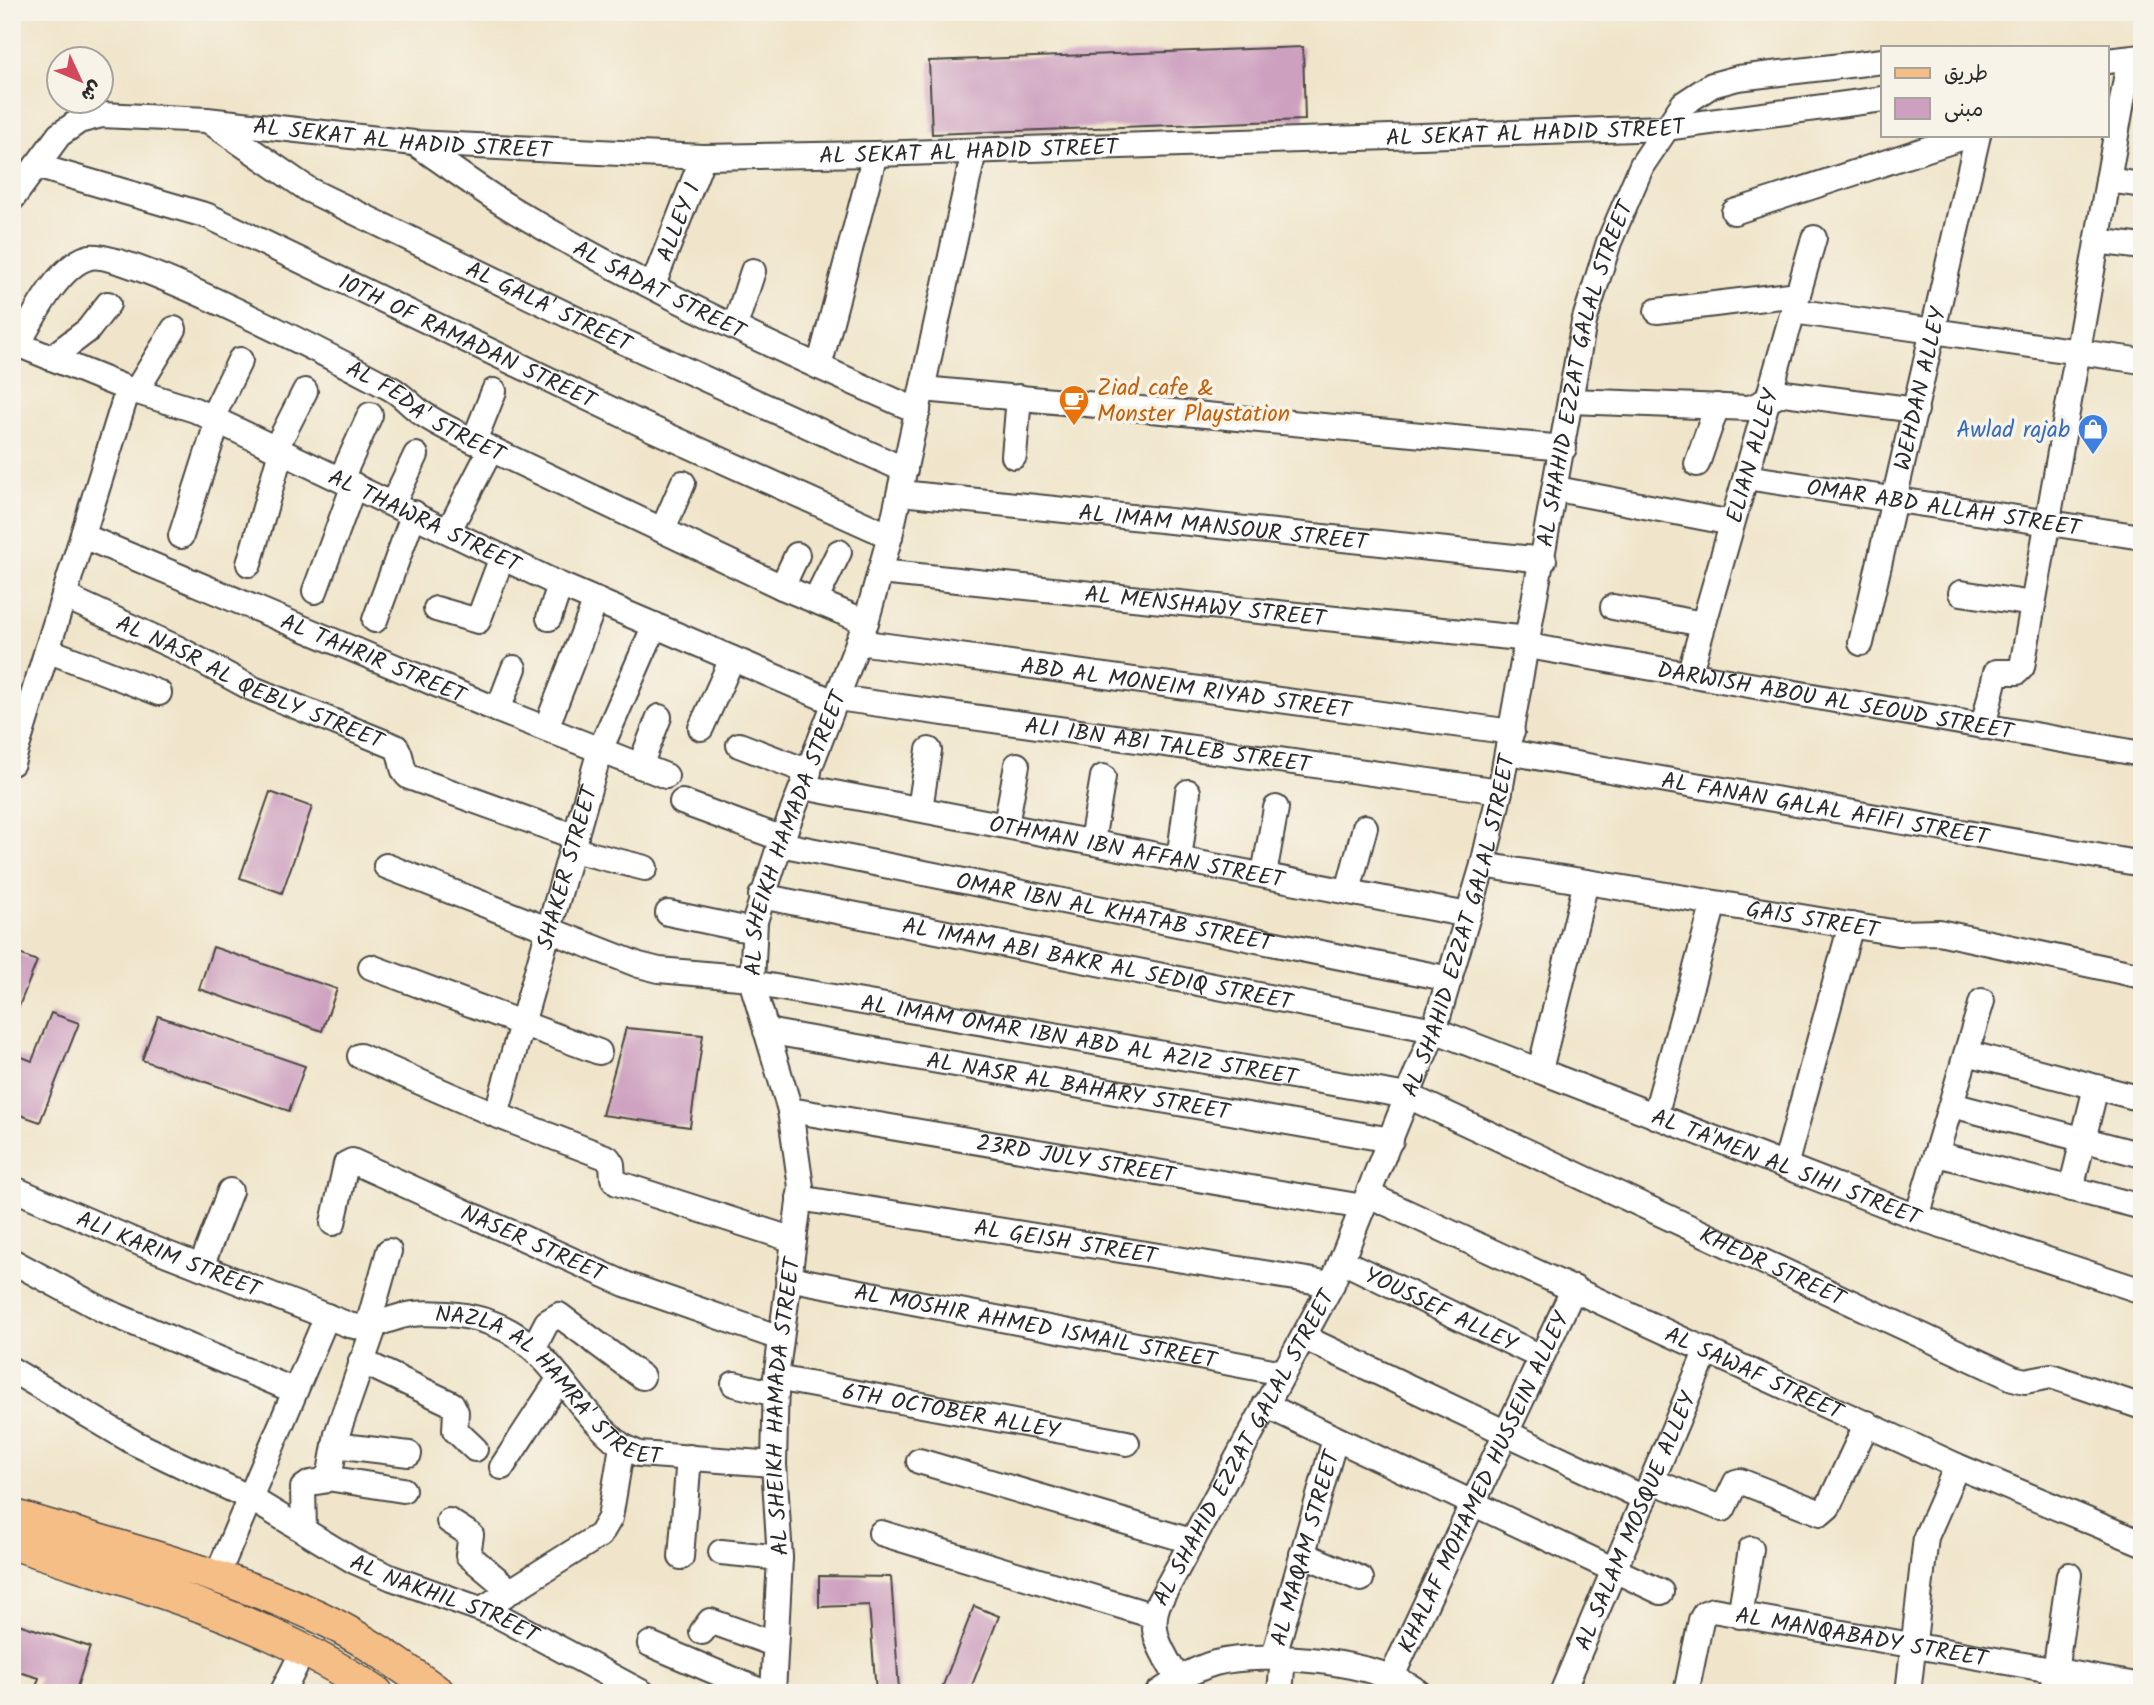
<svg xmlns="http://www.w3.org/2000/svg" width="2154" height="1705" font-family="Kalam,'Playpen Sans Arabic',sans-serif">
	<rect width="100%" height="100%" fill="#f7f3e8"/>
	<filter id="ink" filterUnits="userSpaceOnUse"><feTurbulence type="fractalNoise" baseFrequency=".0143" numOctaves="2"/><feDisplacementMap in="SourceGraphic" scale="14" xChannelSelector="R" yChannelSelector="G"/><feConvolveMatrix kernelMatrix="1 2 1 2 8 2 1 2 1" color-interpolation-filters="sRGB"/></filter>
	<filter id="wash" filterUnits="userSpaceOnUse"><feTurbulence type="fractalNoise" baseFrequency=".00686" numOctaves="4" result="noise"/><feDisplacementMap in="SourceGraphic" scale="28" xChannelSelector="R" yChannelSelector="G"/><feGaussianBlur stdDeviation="1.57" result="paint"/><feColorMatrix in="noise" values="0 0 0 0 0 0 0 0 0 0 0 0 0 0 0 0 0 1.4 0 .05"/><feComposite in="paint" operator="in"/></filter>
	<g filter="url(#wash)">
		<rect width="100%" height="100%" fill="#f0e5ca"/>
		<g id="blocks">
			<path fill="#cda0c0" d="M1303 47 1305 120 932 134 929 61Z
				M270 792 312 807 282 893 240 878Z
				M213 947 337 989 322 1031 199 989Z
				M12 951 37 961 12 1024Z
				M51 1013 79 1023 40 1122 12 1112V1053L32 1061Z
				M158 1016 305 1066 289 1111 142 1060Z
				M626 1028 703 1035 690 1127 602 1115Z
				M819 1576 891 1577 899 1690 876 1692 869 1605 819 1607Z
				M974 1606 999 1616 969 1693H940Z
				M12 1622 90 1647 75 1693H34L39 1678 12 1670Z"/>
		</g>
	</g>
	<g filter="url(#ink)">
		<use href="#blocks" fill-opacity="0" stroke="#494743" stroke-width="2"/>
		<g fill="none" stroke-linecap="round" stroke-linejoin="round">
			<g stroke="#494743" stroke-width="28">
				<g id="minor">
					<path d="M2107 61 2142 57"/>
					<path id="s1" d="M209 121 309 190 609 335 905 470"/>
					<path id="s2" d="M416 144C451 167 485 194 522 215 648 290 784 352 918 411"/>
					<path id="s3" d="M36 166 208 216 646 426 890 536"/>
					<path d="M2108 180 2142 185"/>
					<path id="s4" d="M12 199 59 135 79 121 102 115 207 120 414 143 703 157 875 154 1665 128 1883 99"/>
					<path d="M1734 212 1970 135"/>
					<path d="M2097 241 2142 247"/>
					<path id="s5" d="M653 285 703 157"/>
					<path d="M1657 311 1798 294"/>
					<path d="M1793 311 2142 361"/>
					<path d="M735 326 753 271"/>
					<path id="s6" d="M12 342 128 389 195 410 560 585 834 702"/>
					<path id="s7" d="M18 345C32 319 59 264 90 257 127 250 345 364 390 388 403 395 411 406 423 414 439 425 457 433 474 441L782 587 866 622"/>
					<path d="M51 358 88 330 108 304"/>
					<path d="M819 367 875 154"/>
					<path d="M923 389 1564 448"/>
					<path d="M136 391 174 329"/>
					<path d="M1571 401 1750 408 1784 393 1916 410"/>
					<path d="M212 418 240 360"/>
					<path d="M474 441 494 391"/>
					<path d="M276 448 305 391"/>
					<path d="M1014 456 1019 397"/>
					<path d="M1697 464 1717 406"/>
					<path id="s8" d="M1746 477 2142 537"/>
					<path d="M341 479 370 415"/>
					<path d="M1557 489 1732 523"/>
					<path id="s9" d="M901 493 1544 560"/>
					<path d="M393 503 416 455"/>
					<path d="M663 529 683 483"/>
					<path d="M449 530 491 449"/>
					<path id="s10" d="M83 536 498 710 666 776"/>
					<path d="M181 536 218 420"/>
					<path d="M249 564 281 451"/>
					<path id="s11" d="M880 572 1529 639"/>
					<path d="M782 587 797 555"/>
					<path d="M315 591 354 485"/>
					<path d="M1961 593 2033 604"/>
					<path id="s12" d="M64 596 179 649 251 688 396 747C404 757 399 769 409 777L576 837"/>
					<path d="M815 601 839 552"/>
					<path d="M1613 607 1703 624"/>
					<path d="M436 609 478 621 502 557"/>
					<path d="M549 618 560 585"/>
					<path d="M375 620 414 513"/>
					<path id="s13" d="M858 642 1512 732"/>
					<path id="s14" d="M1861 643 1978 135"/>
					<path id="s15" d="M1528 646 2142 754"/>
					<path d="M47 650 159 693"/>
					<path id="s16" d="M1689 675 1814 238"/>
					<path id="s17" d="M837 698 1500 791"/>
					<path d="M498 710 514 668"/>
					<path d="M1983 727 1996 672H2017L2022 667 2127 73"/>
					<path d="M546 728 596 600"/>
					<path d="M701 728 732 659"/>
					<path d="M739 745 809 772"/>
					<path id="s18" d="M1508 752 2142 864"/>
					<path d="M12 763 128 389"/>
					<path d="M640 766 659 717"/>
					<path id="s19" d="M803 787 1468 915"/>
					<path d="M682 802 783 839"/>
					<path d="M920 809 929 750"/>
					<path d="M1006 825 1017 765"/>
					<path d="M1092 841 1103 777"/>
					<path id="s20" d="M780 844 1450 979"/>
					<path d="M573 850 645 868"/>
					<path d="M1179 860 1188 792"/>
					<path id="s21" d="M1483 865 1898 933 1939 932 2142 976"/>
					<path d="M386 866 639 965 659 970 751 978"/>
					<path d="M1264 874 1276 808"/>
					<path d="M1348 891 1365 827"/>
					<path id="s22" d="M761 896 1434 1030 1917 1217 2142 1291"/>
					<path d="M668 913 754 931"/>
					<path d="M371 967 599 1052"/>
					<path id="s23" d="M752 983 1408 1096 2013 1378 2025 1381 2051 1376 2142 1407"/>
					<path id="s24" d="M766 1031 1391 1140"/>
					<path d="M1967 1053 2142 1099"/>
					<path d="M360 1056 496 1115 608 1158 612 1164 613 1178 617 1183 794 1240"/>
					<path d="M1540 1070 1586 882"/>
					<path d="M1952 1105 2142 1155"/>
					<path id="s25" d="M790 1110 1363 1207"/>
					<path id="s26" d="M496 1115 600 750 655 625"/>
					<path d="M1655 1116 1714 903"/>
					<path d="M1937 1154 2142 1207"/>
					<path d="M1785 1166 1851 925"/>
					<path id="s27" d="M12 1188 142 1244 349 1325C367 1330 377 1323 395 1318 412 1312 430 1313 448 1314 547 1321 556 1394 622 1446L639 1454 774 1464"/>
					<path d="M2071 1189 2096 1087"/>
					<path id="s28" d="M1369 1195 1957 1466 2142 1543"/>
					<path id="s29" d="M799 1198 1332 1284"/>
					<path d="M1917 1217 1982 1001"/>
					<path id="s30" d="M333 1223 346 1164 352 1161 625 1284 780 1338"/>
					<path d="M12 1261 103 1310 295 1391"/>
					<path id="s31" d="M1342 1261 1541 1357"/>
					<path d="M201 1267 230 1191"/>
					<path id="s32" d="M788 1278 1283 1373"/>
					<path d="M367 1329 389 1251"/>
					<path d="M1305 1338 1644 1498"/>
					<path d="M534 1347 547 1322 559 1315 642 1377"/>
					<path d="M361 1361 452 1404 456 1412 455 1430 475 1449"/>
					<path id="s33" d="M12 1370 135 1443 250 1498 354 1561 392 1578 497 1615 643 1693"/>
					<path id="s34" d="M776 1378 1127 1443"/>
					<path d="M734 1384 776 1394"/>
					<path d="M1265 1405 1661 1592"/>
					<path d="M335 1445 409 1454"/>
					<path d="M919 1461 1191 1541"/>
					<path d="M502 1467 560 1378"/>
					<path d="M327 1478 403 1490"/>
					<path d="M1652 1481 1723 1509 1736 1482 1740 1481 1821 1513 1828 1507 1867 1423"/>
					<path d="M449 1521 471 1535 468 1555 511 1591"/>
					<path d="M304 1530 303 1488 310 1483 323 1481 330 1473 337 1434 375 1325"/>
					<path d="M881 1533 1154 1616"/>
					<path d="M721 1552 780 1558"/>
					<path d="M1302 1554 1361 1579"/>
					<path d="M681 1557 689 1457"/>
					<path d="M216 1578 327 1316"/>
					<path d="M482 1609 600 1535 610 1518 622 1446"/>
					<path d="M1740 1616 1751 1549"/>
					<path d="M702 1632 710 1621 774 1644"/>
					<path d="M650 1644 765 1693"/>
					<path id="s35" d="M1274 1656 1335 1439"/>
					<path id="s36" d="M1178 1679C1164 1654 1147 1633 1158 1604L1332 1284 1434 1030 1483 865 1500 791 1584 322 1609 242 1642 165 1683 104 1712 85 1738 78 1883 61"/>
					<path d="M282 1693 304 1649"/>
					<path id="s37" d="M773 1693 780 1558 774 1464 776 1378 801 1187 790 1110 752 983 755 921 780 844 866 622 890 536 974 151"/>
					<path d="M1158 1693C1176 1681 1194 1669 1215 1663 1263 1650 1382 1661 1419 1693"/>
					<path d="M1280 1693 1283 1657"/>
					<path id="s38" d="M1384 1693 1574 1288"/>
					<path id="s39" d="M1562 1693 1707 1350"/>
					<path id="s40" d="M1686 1693 1701 1620 1705 1613 1713 1610 2142 1686"/>
					<path d="M1908 1693 1926 1537 1957 1466"/>
					<path d="M2052 1693 2069 1575"/>
				</g>
			</g>
			<g stroke="#494743" stroke-width="35">
				<path id="major" d="M12 1515C114 1546 220 1572 317 1616 360 1636 400 1665 439 1693
					M12 1543C137 1585 267 1618 377 1693"/>
			</g>
			<use href="#minor" stroke="#fff" stroke-width="24"/>
			<use href="#major" stroke="#f6be87" stroke-width="32"/>
		</g>
	</g>
	<defs>
		<g id="cafe-pin" transform="scale(1.575)"><path d="M0 17L-7.5 6A9.5 9.5 0 1 1 7.5 6Z" fill="#e8710a" stroke="#f7f3e8"/><path d="M-5.5-4.5H6V0H3Q3 3.5 0 3.5H-2.5Q-5.5 3.5-5.5 0ZM3-3.2v2h1.7v-2ZM-6 4.5H4V6H-6Z" fill="#fff"/></g>
		<g id="shop-pin" transform="scale(1.575)"><path d="M0 17L-7.5 6A9.5 9.5 0 1 1 7.5 6Z" fill="#3f7fe0" stroke="#f7f3e8"/><path d="M-5-2.5h2.3a2.7 3.5 0 0 1 5.4 0H5L5.5 6h-11ZM-1.5-2.5h3a1.5 2.3 0 0 0-3 0Z" fill="#fff"/></g>
	</defs>
	<g fill-rule="evenodd">
		<use href="#cafe-pin" x="1074" y="400"/>
		<use href="#shop-pin" x="2093" y="429"/>
	</g>
	<g text-anchor="middle" stroke-width="7" stroke-linejoin="round" paint-order="stroke">
		<g font-size="23" fill="#2b2b2b" stroke="#f7f3e8">
			<text dy="8" stroke="none"><textPath href="#s4" startOffset="1563">AL SEKAT AL HADID STREET</textPath></text>
			<text dy="8" stroke="none"><textPath href="#s4" startOffset="429">AL SEKAT AL HADID STREET</textPath></text>
			<text dy="8" stroke="none"><textPath href="#s4" startOffset="996">AL SEKAT AL HADID STREET</textPath></text>
			<text dy="8" stroke="none"><textPath href="#s5" startOffset="68">ALLEY 1</textPath></text>
			<text dy="8" stroke="none"><textPath href="#s2" startOffset="284">AL SADAT STREET</textPath></text>
			<text dy="8" stroke="none"><textPath href="#s1" startOffset="388">AL GALA' STREET</textPath></text>
			<text dy="8" stroke="none"><textPath href="#s3" startOffset="467">10TH OF RAMADAN STREET</textPath></text>
			<text dy="8" stroke="none"><textPath href="#s36" startOffset="1393">AL SHAHID EZZAT GALAL STREET</textPath></text>
			<text dy="8" stroke="none"><textPath href="#s14" startOffset="261">WEHDAN ALLEY</textPath></text>
			<text dy="8" stroke="none"><textPath href="#s7" startOffset="488">AL FEDA' STREET</textPath></text>
			<text dy="8" stroke="none"><textPath href="#s16" startOffset="228">ELIAN ALLEY</textPath></text>
			<text dy="8" stroke="none"><textPath href="#s8" startOffset="200">OMAR ABD ALLAH STREET</textPath></text>
			<text dy="8" stroke="none"><textPath href="#s6" startOffset="450">AL THAWRA STREET</textPath></text>
			<text dy="8" stroke="none"><textPath href="#s9" startOffset="324">AL IMAM MANSOUR STREET</textPath></text>
			<text dy="8" stroke="none"><textPath href="#s11" startOffset="327">AL MENSHAWY STREET</textPath></text>
			<text dy="8" stroke="none"><textPath href="#s10" startOffset="315">AL TAHRIR STREET</textPath></text>
			<text dy="8" stroke="none"><textPath href="#s12" startOffset="205">AL NASR AL QEBLY STREET</textPath></text>
			<text dy="8" stroke="none"><textPath href="#s13" startOffset="331">ABD AL MONEIM RIYAD STREET</textPath></text>
			<text dy="8" stroke="none"><textPath href="#s15" startOffset="312">DARWISH ABOU AL SEOUD STREET</textPath></text>
			<text dy="8" stroke="none"><textPath href="#s17" startOffset="334">ALI IBN ABI TALEB STREET</textPath></text>
			<text dy="8" stroke="none"><textPath href="#s18" startOffset="322">AL FANAN GALAL AFIFI STREET</textPath></text>
			<text dy="8" stroke="none"><textPath href="#s37" startOffset="875">AL SHEIKH HAMADA STREET</textPath></text>
			<text dy="8" stroke="none"><textPath href="#s19" startOffset="340">OTHMAN IBN AFFAN STREET</textPath></text>
			<text dy="8" stroke="none"><textPath href="#s26" startOffset="257">SHAKER STREET</textPath></text>
			<text dy="8" stroke="none"><textPath href="#s20" startOffset="341">OMAR IBN AL KHATAB STREET</textPath></text>
			<text dy="8" stroke="none"><textPath href="#s21" startOffset="334">GAIS STREET</textPath></text>
			<text dy="8" stroke="none"><textPath href="#s36" startOffset="826">AL SHAHID EZZAT GALAL STREET</textPath></text>
			<text dy="8" stroke="none"><textPath href="#s22" startOffset="343">AL IMAM ABI BAKR AL SEDIQ STREET</textPath></text>
			<text dy="8" stroke="none"><textPath href="#s23" startOffset="332">AL IMAM OMAR IBN ABD AL AZIZ STREET</textPath></text>
			<text dy="8" stroke="none"><textPath href="#s24" startOffset="317">AL NASR AL BAHARY STREET</textPath></text>
			<text dy="8" stroke="none"><textPath href="#s25" startOffset="290">23RD JULY STREET</textPath></text>
			<text dy="8" stroke="none"><textPath href="#s22" startOffset="1064">AL TA'MEN AL SIHI STREET</textPath></text>
			<text dy="8" stroke="none"><textPath href="#s29" startOffset="270">AL GEISH STREET</textPath></text>
			<text dy="8" stroke="none"><textPath href="#s30" startOffset="266">NASER STREET</textPath></text>
			<text dy="8" stroke="none"><textPath href="#s27" startOffset="170">ALI KARIM STREET</textPath></text>
			<text dy="8" stroke="none"><textPath href="#s23" startOffset="1068">KHEDR STREET</textPath></text>
			<text dy="8" stroke="none"><textPath href="#s31" startOffset="110">YOUSSEF ALLEY</textPath></text>
			<text dy="8" stroke="none"><textPath href="#s32" startOffset="252">AL MOSHIR AHMED ISMAIL STREET</textPath></text>
			<text dy="8" stroke="none"><textPath href="#s28" startOffset="424">AL SAWAF STREET</textPath></text>
			<text dy="8" stroke="none"><textPath href="#s27" startOffset="592">NAZLA AL HAMRA' STREET</textPath></text>
			<text dy="8" stroke="none"><textPath href="#s37" startOffset="287">AL SHEIKH HAMADA STREET</textPath></text>
			<text dy="8" stroke="none"><textPath href="#s34" startOffset="178">6TH OCTOBER ALLEY</textPath></text>
			<text dy="8" stroke="none"><textPath href="#s36" startOffset="259">AL SHAHID EZZAT GALAL STREET</textPath></text>
			<text dy="8" stroke="none"><textPath href="#s38" startOffset="233">KHALAF MOHAMED HUSSEIN ALLEY</textPath></text>
			<text dy="8" stroke="none"><textPath href="#s39" startOffset="187">AL SALAM MOSQUE ALLEY</textPath></text>
			<text dy="8" stroke="none"><textPath href="#s35" startOffset="112">AL MAQAM STREET</textPath></text>
			<text dy="8" stroke="none"><textPath href="#s33" startOffset="490">AL NAKHIL STREET</textPath></text>
			<text dy="8" stroke="none"><textPath href="#s40" startOffset="242">AL MANQABADY STREET</textPath></text>
		</g>
		<g font-size="23" fill="#c56008" stroke="#f7f3e8" text-anchor="start">
			<text x="1097" y="395">Ziad cafe &amp;<tspan x="1097" dy="26">Monster Playstation</tspan></text>
		</g>
		<g font-size="23" fill="#366cbe" stroke="#f7f3e8" text-anchor="end">
			<text x="2070" y="437">Awlad rajab</text>
		</g>
	</g>
	<rect width="2154" height="1705" fill="none" stroke="#f7f3e8" stroke-width="42"/>
	<rect x="1881" y="46" width="228" height="91" fill="#f7f3e8" stroke="#a5a39c" stroke-width="2"/>
	<rect x="1895" y="68" width="35" height="10" fill="#f6be87" stroke="#a5a39c" stroke-width="2"/>
	<text x="1944" y="80" font-size="21" fill="#2b2b2b">طريق</text>
	<rect x="1895" y="98" width="35" height="21" fill="#cda0c0" stroke="#a5a39c" stroke-width="2"/>
	<text x="1944" y="116" font-size="21" fill="#2b2b2b">مبنى</text>
	<g transform="translate(80 80) rotate(134)"><circle r="33" fill="#f7f3e8" stroke="#a5a39c" stroke-width="2"/>
	<path d="M0-5L12 26L0 18L-12 26Z" fill="#d1495b"/>
	<text y="-10" font-size="19" font-weight="bold" text-anchor="middle" fill="#2b2b2b">ش</text>
	</g>
</svg>
